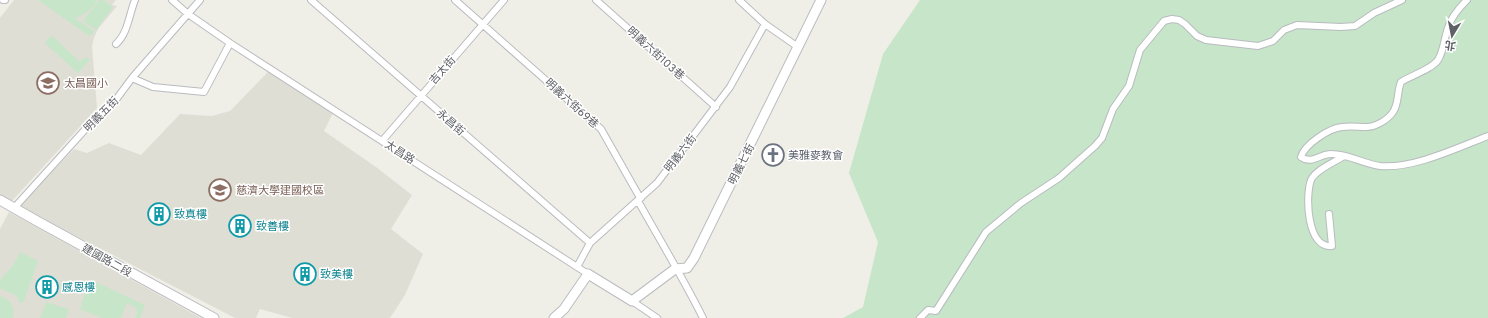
<svg xmlns="http://www.w3.org/2000/svg" width="1488" height="318" font-family="Overpass,'Noto Sans TC',sans-serif">
	<rect width="100%" height="100%" fill="#f0efe7"/>
	<path fill="#dfded5" d="M14 0H116L112 5 117 6 98 29 94 38 92 46 97 108 11 202 0 195V18Z
		M268 72 333 113 324 131 376 167 412 195 391 229 423 254 405 295 390 318H292L260 309 256 318H235L20 207 39 185 74 149 87 153 109 143 141 155 180 114 212 116 230 111Z
		M9 212 201 318H0V229Z"/>
	<path fill="#c6e5c9" d="M38 0H97C92 10 85 14 75 18L95 32 89 36Z
		M99 0H103L113 7 96 30 83 21Z
		M920 0H1488V318H843L863 307 878 242 849 173 883 54Z
		M51 35 80 62 83 58 85 59 87 57 90 59 78 73 45 43Z
		M20 252 38 261 23 303 19 302 17 296 0 288C0 276 3 277 10 269 14 264 17 258 20 252Z
		M89 279 145 305 140 318H135L138 312 136 311 137 308 127 303 121 318H102L80 309Z
		M0 296C11 300 15 306 13 318H0Z
		M46 302 69 309 66 318H40Z"/>
	<g fill="none" stroke-linecap="round" stroke-linejoin="round">
		<g stroke="#b9bbc0" stroke-width="8">
			<path id="street" d="M3 0H5
				M172 0 188 14 230 43 588 274
				M311 0 590 243
				M455 0 601 129 639 196 641 198
				M596 0 716 107
				M739 0 765 24 798 47
				M1467 0C1459 8 1451 17 1448 28 1444 39 1444 50 1438 60 1432 69 1410 76 1401 82 1397 91 1399 104 1393 112 1388 120 1375 127 1367 127 1358 127 1350 126 1342 127 1329 128 1304 145 1301 157 1312 165 1321 153 1332 154 1348 154 1364 164 1380 166 1413 169 1457 148 1488 136
				M116 44C128 33 129 15 135 0
				M132 78 153 87 204 92 230 43
				M382 141 504 0
				M638 201C660 240 683 278 703 318
				M14 208 91 123 115 101 132 78 200 0
				M1329 214 1332 246C1307 249 1305 196 1311 180 1315 170 1335 162 1344 156
				M577 267 590 243 657 183 699 128 730 87 765 24
				M632 301 657 318
				M920 318 928 310 936 311 986 232 1021 203 1059 178 1095 146 1102 138 1113 109 1129 86 1140 50 1164 21 1172 19 1179 20 1185 24 1197 36 1206 40 1258 46 1273 41 1284 30 1297 25 1341 27 1355 26 1374 13 1402 0"/>
		</g>
		<g stroke="#babcc1" stroke-width="11">
			<path id="secondary" d="M0 200 37 221 214 318
				M554 318 564 309 588 274 632 301 675 269 687 268 694 258 821 0"/>
		</g>
		<use href="#street" stroke="#fff" stroke-width="6"/>
		<use href="#secondary" stroke="#fff" stroke-width="9"/>
	</g>
	<defs>
		<g id="school-ring" transform="scale(1.15)"><circle r="9.5" fill="#fff" stroke="#8d6e63" stroke-width="1.5"/><path d="M0-5L7-2L0 1L-7-2ZM-4 1L0 2.5L4 1V4Q0 6-4 4Z" fill="#8d6e63"/></g>
		<g id="church-ring" transform="scale(1.15)"><circle r="9.5" fill="#fff" stroke="#6b7280" stroke-width="1.5"/><path d="M-1.2-6h2.4v3.5h3.3v2.4h-3.3V6h-2.4V-.1h-3.3v-2.4h3.3Z" fill="#6b7280"/></g>
		<g id="university-ring" transform="scale(1.15)"><circle r="9.5" fill="#fff" stroke="#8d6e63" stroke-width="1.5"/><path d="M0-5L7-2L0 1L-7-2ZM-4 1L0 2.5L4 1V4Q0 6-4 4Z" fill="#8d6e63"/></g>
		<g id="building-ring" transform="scale(1.15)"><circle r="9.5" fill="#fff" stroke="#0f9aa8" stroke-width="1.5"/><path d="M-4-6H4V6H1V3H-1V6H-4ZM-2.5-4.3h1.7v1.8h-1.7ZM.8-4.3h1.7v1.8H.8ZM-2.5-1h1.7V.8h-1.7ZM.8-1h1.7V.8H.8Z" fill="#0f9aa8"/></g>
	</defs>
	<g fill-rule="evenodd">
		<use href="#school-ring" x="48" y="83"/>
		<use href="#church-ring" x="773" y="155"/>
		<use href="#university-ring" x="220" y="190"/>
		<use href="#building-ring" x="159" y="214"/>
		<use href="#building-ring" x="240" y="226"/>
		<use href="#building-ring" x="305" y="274"/>
		<use href="#building-ring" x="47" y="287"/>
	</g>
	<g text-anchor="middle" stroke-width="3" stroke-linejoin="round" paint-order="stroke">
		<g font-size="11" fill="#5f6166" stroke="#fff">
			<text transform="translate(656 53) rotate(42)" y="4">明義六街103巷</text>
			<text transform="translate(442 70) rotate(-48)" y="4">吉太街</text>
			<text transform="translate(572 103) rotate(42)" y="4">明義六街69巷</text>
			<text transform="translate(101 114) rotate(-45)" y="4">明義五街</text>
			<text transform="translate(451 122) rotate(41)" y="4">永昌街</text>
			<text transform="translate(400 152) rotate(33)" y="4">太昌路</text>
			<text transform="translate(680 153) rotate(-52)" y="4">明義六街</text>
			<text transform="translate(741 164) rotate(-63)" y="4">明義七街</text>
			<text transform="translate(107 260) rotate(29)" y="4">建國路二段</text>
		</g>
		<g font-size="11" fill="#785e54" stroke="#fff" text-anchor="start">
			<text x="64" y="87">太昌國小</text>
			<text x="236" y="194">慈濟大學建國校區</text>
		</g>
		<g font-size="11" fill="#5b616d" stroke="#fff" text-anchor="start">
			<text x="788" y="159">美雅麥教會</text>
		</g>
		<g font-size="11" fill="#0d838f" stroke="#fff" text-anchor="start">
			<text x="174" y="218">致真樓</text>
			<text x="256" y="230">致善樓</text>
			<text x="320" y="278">致美樓</text>
			<text x="62" y="291">感恩樓</text>
		</g>
	</g>
	<g transform="translate(1452 36) rotate(190)" stroke="#ffffff" stroke-width="3" paint-order="stroke">
	<path d="M0-3L7 15L0 10L-7 15Z" fill="#5f6166"/>
	<text y="-6" font-size="11" font-weight="bold" text-anchor="middle" fill="#5f6166">北</text>
	</g>
</svg>
